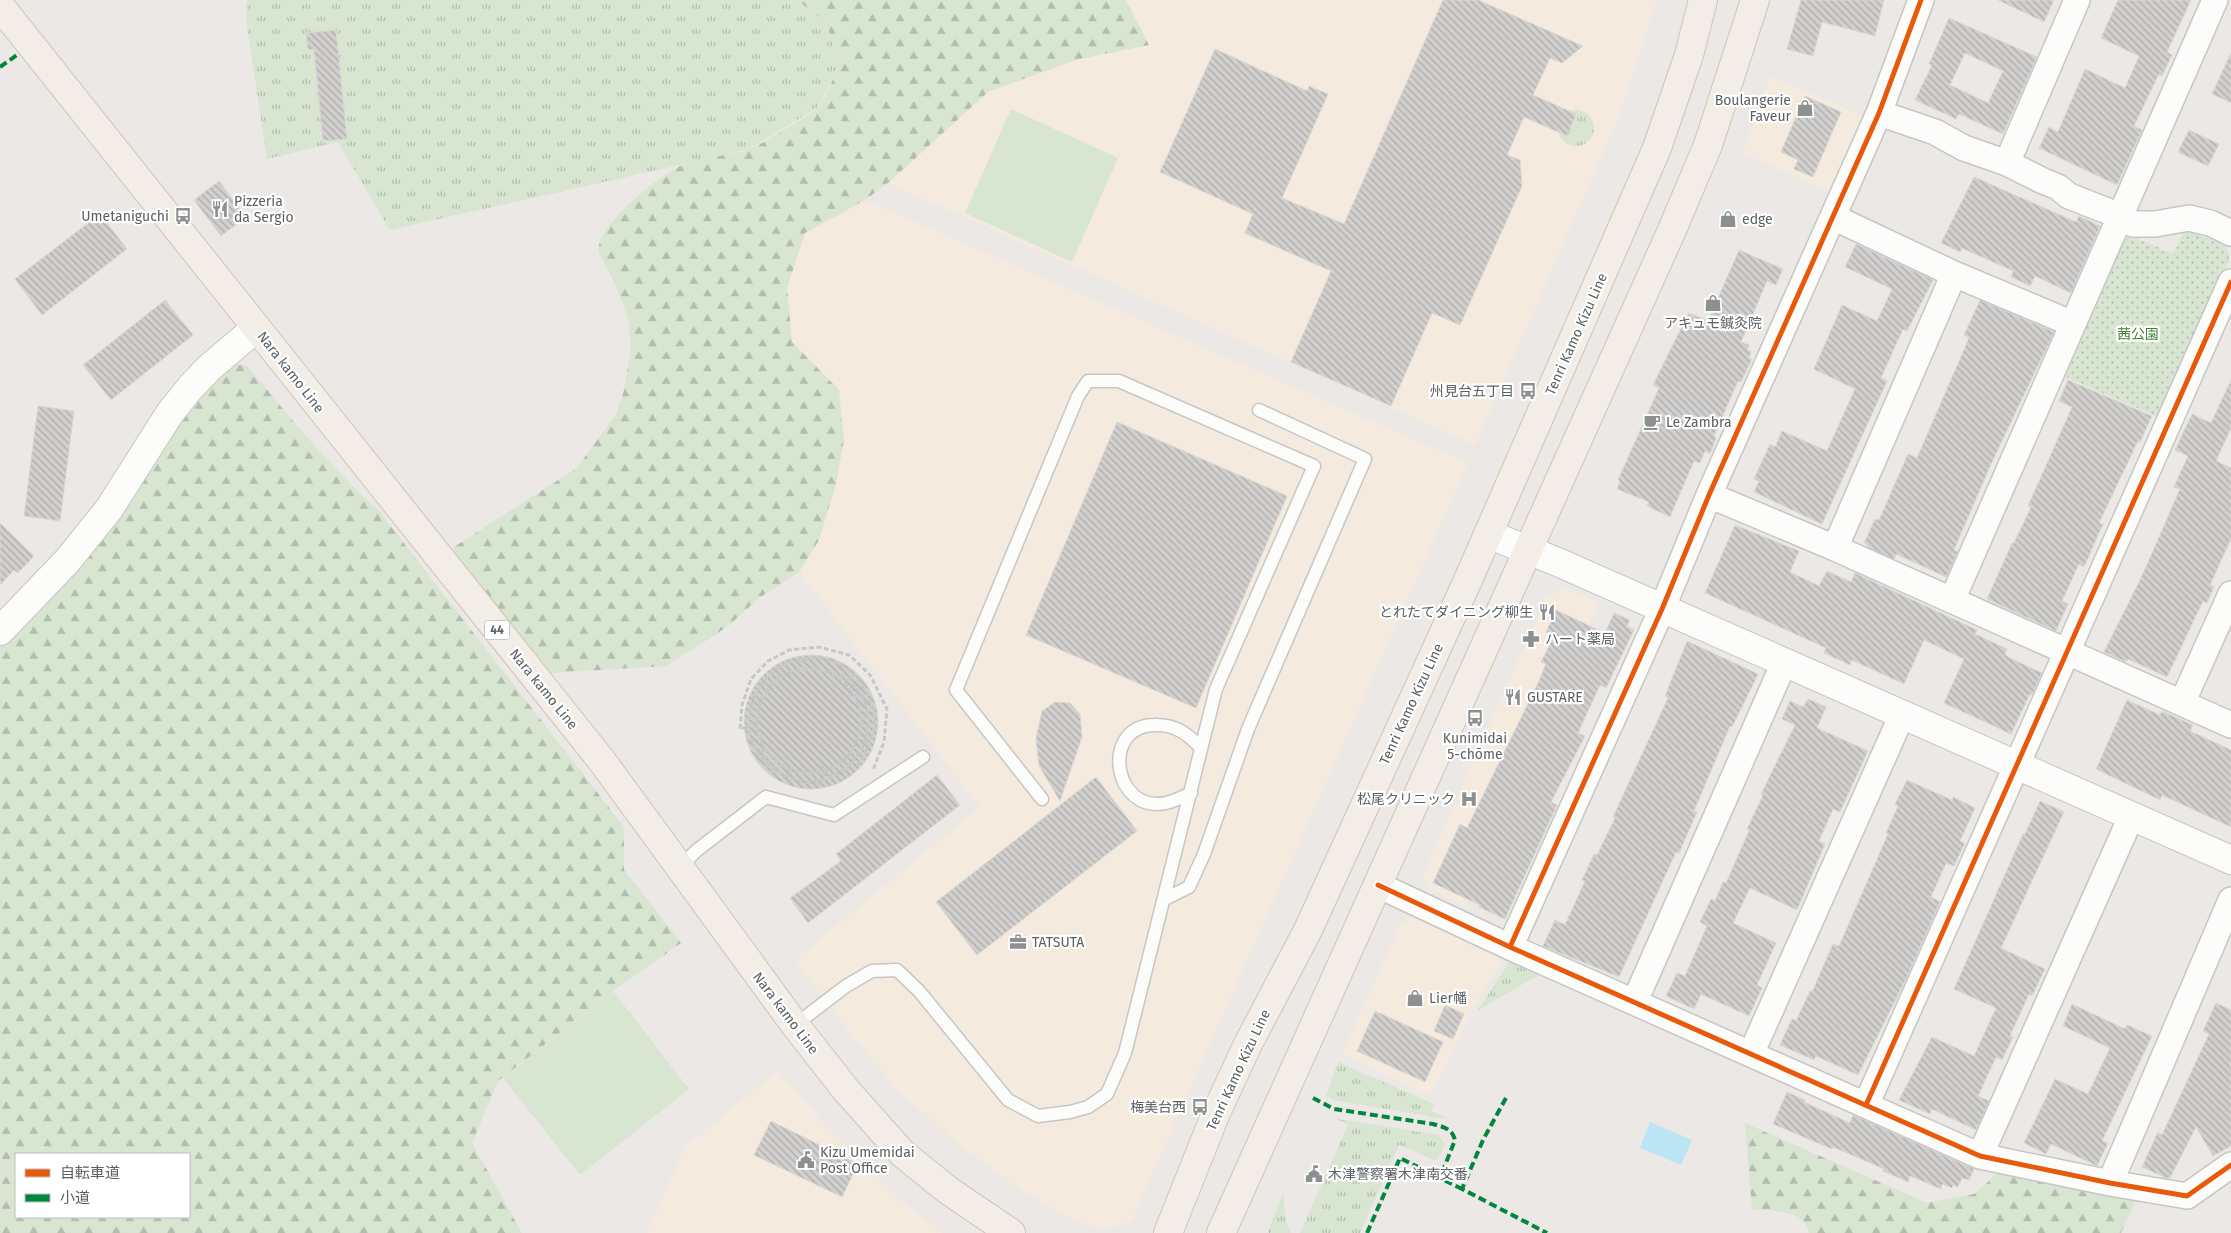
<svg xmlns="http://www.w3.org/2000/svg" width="2231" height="1233" font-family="'Fira Sans','Noto Sans JP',sans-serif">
	<defs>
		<pattern id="grass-tufts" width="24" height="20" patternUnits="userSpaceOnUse" patternTransform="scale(1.25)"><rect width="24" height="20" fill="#d7e5d1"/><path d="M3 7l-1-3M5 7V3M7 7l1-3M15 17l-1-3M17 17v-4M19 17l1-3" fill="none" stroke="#b1bdad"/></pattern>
		<pattern id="forest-firs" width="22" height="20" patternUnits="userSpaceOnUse" patternTransform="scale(1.25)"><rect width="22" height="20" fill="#d7e5d1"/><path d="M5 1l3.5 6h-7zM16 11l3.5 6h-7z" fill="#b1bdad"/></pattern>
		<pattern id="park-dots" width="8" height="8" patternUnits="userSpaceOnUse" patternTransform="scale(1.25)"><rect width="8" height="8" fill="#d7e5d1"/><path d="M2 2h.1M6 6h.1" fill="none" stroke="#b1bdad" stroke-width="1.8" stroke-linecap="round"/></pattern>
		<pattern id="building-back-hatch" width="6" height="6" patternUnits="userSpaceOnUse" patternTransform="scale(1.25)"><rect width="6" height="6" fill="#d2d0ce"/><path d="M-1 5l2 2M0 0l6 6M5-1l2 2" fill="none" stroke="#adacab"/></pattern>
	</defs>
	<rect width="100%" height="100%" fill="#ebe8e5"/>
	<path fill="#f4ebde" d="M1126 0H1657L1619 117 1475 445 888 183 988 92 1079 59 1148 45Z
		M1773 77 1866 117 1832 193 1743 153 1769 78Z
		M865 200 1468 463 1132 1220 1102 1231 1061 1213 1023 1191 963 1148 899 1091 852 1035 795 960 980 807 799 572 819 540 839 390 792 342 787 288 805 233Z
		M1566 588 1599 603 1465 906 1429 889 1423 875 1546 597Z
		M1415 916 1505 958 1474 1006 1431 1096 1342 1054 1401 923Z
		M778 1071 849 1151 897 1197 942 1233H647L685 1147Z"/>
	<path fill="url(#grass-tufts)" d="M247 0H797L827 23 838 67 818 107 750 149 390 230 338 142 267 159 246 19Z
		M1558 128a18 18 0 1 1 36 0a18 18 0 1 1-36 0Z
		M1512 958 1542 973 1478 1010Z
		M1338 1062 1434 1104 1431 1111 1452 1120 1338 1101 1326 1096Z
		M1337 1119 1439 1135 1445 1144 1438 1159 1434 1160 1399 1145 1360 1233H1300L1348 1125Z
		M1283 1194 1286 1222 1291 1233H1269L1268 1231Z"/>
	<path fill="url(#forest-firs)" fill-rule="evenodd" d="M797 0H1126L1149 45 1079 59 988 92 888 183 865 200 805 233 787 288 792 342 839 390 844 440 836 484 819 540 799 572 759 598 727 627 666 666 549 673 454 551V547L577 468 616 414 623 394 631 351 629 321 615 283 599 253C593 226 666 170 689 162 708 156 730 156 749 150 759 146 809 115 817 108 825 101 833 78 838 67L827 23Z
		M231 363 247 366C289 416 330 467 379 511L624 827V870L681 943 613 991 498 1081 472 1143 522 1233H0V647L189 405ZM16 1154H189V1217H16Z
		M1745 1123 1927 1203 1974 1194 2000 1171 2137 1197 2121 1233H1809C1805 1208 1773 1212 1752 1209Z"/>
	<path fill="url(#park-dots)" d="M2185 229 2226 246 2230 259 2160 418 2061 375 2121 241 2132 236 2173 254Z"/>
	<path fill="#d7e5d1" d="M1011 109 1118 158 1072 262 965 213Z
		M613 991 689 1089 580 1175 503 1078Z"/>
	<path fill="#bbe5f3" d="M1650 1122 1692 1140 1681 1165 1640 1148Z"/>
	<path fill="url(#building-back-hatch)" stroke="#dad7d4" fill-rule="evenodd" d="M1443 0H1478L1583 46 1562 63 1550 58 1533 95 1576 114 1567 136 1524 117 1507 155 1520 160 1522 186 1460 325 1432 313 1391 406 1291 362 1331 271 1245 233 1253 214 1160 172 1215 49 1307 91 1309 86 1328 94 1282 198 1344 224Z
		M1801 0H1884L1875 36 1822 22 1813 56 1787 49Z
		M1998 0H2054L2044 22Z
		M2118 0H2191L2167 52 2172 55 2162 76 2159 74 2134 126 2142 130 2117 185 2039 148 2049 127 2058 132 2085 69 2125 88 2139 56 2101 38Z
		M1949 18 2037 57 2003 134 1959 114 1956 119 1915 100 1932 65 1929 64ZM1965 53 2003 71 1988 103 1950 85Z
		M336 30 347 139 323 141 314 49 308 50 306 33Z
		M2231 53V103L2212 94Z
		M1805 96 1841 112 1813 177 1794 169 1798 160 1781 152Z
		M2189 130 2219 144 2208 166 2178 152Z
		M1974 177 2076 222 2079 216 2100 226 2071 293 2035 276 2030 286 2011 277 2013 271 1962 248 1960 252 1941 243Z
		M219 181 246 217 221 236 194 200Z
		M100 214 127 249 42 315 15 279Z
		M1856 244 1933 280 1907 331 1903 329 1881 378 1887 381 1822 524 1754 492 1759 481 1754 479 1770 444 1775 447 1782 431 1827 451 1855 389 1814 369 1842 305 1877 321 1892 289 1845 267Z
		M1739 250 1783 269 1776 285 1767 281 1741 342 1749 345 1747 350 1751 352 1749 358 1752 359 1741 382 1738 381 1714 436 1716 438 1710 454 1705 451 1700 463 1694 461 1670 517 1651 508 1647 505 1649 502 1617 489 1620 481 1618 480 1659 388 1653 385 1685 320 1689 313 1708 321Z
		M165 300 193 335 111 400 83 365Z
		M1980 300 2054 332 1991 464 1954 550 1958 552 1946 577 1896 554 1894 559 1867 547 1868 545 1864 543 1875 519 1879 520 1908 454 1917 458 1969 338 1964 335Z
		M2068 380 2152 416 2140 442 2138 441 2099 523 2103 524 2084 567 2079 564 2062 601 2068 604 2056 631 1987 599 2012 543H2014L2031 507 2028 506 2072 407 2059 401Z
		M2231 380V428L2216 461 2231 468V539L2210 585 2214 587 2207 603 2203 601 2167 677 2128 659 2126 662 2104 652 2141 578 2180 489 2174 487 2188 456 2175 450 2192 414 2211 423Z
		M38 406 74 411 60 521 24 516Z
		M1117 422 1287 496 1196 708 1026 635Z
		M0 523 34 556 18 573 14 570 0 585Z
		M1735 525 1799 551 1790 572 1819 586 1827 571 1851 582 1855 573 1977 630 1975 634 2007 649 2005 654 2008 657 2042 673 2032 695 2030 694 2011 734 1944 703 1964 659 1924 640 1904 684 1852 660 1850 665 1824 653 1826 648 1705 593Z
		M1556 610 1605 633 1614 613 1630 620 1627 626 1634 630 1606 688 1600 685 1578 733 1585 736 1551 802 1557 805 1505 919 1479 907 1480 905 1433 883 1460 824 1467 828 1538 683 1546 664 1541 662 1554 636 1546 632Z
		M1687 641 1758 674 1745 701 1732 727 1730 726 1694 811 1697 812 1679 853 1676 852 1619 977 1543 946 1555 920 1565 925 1585 881 1582 880 1594 854 1597 855 1615 818 1613 817 1668 698 1665 696Z
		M744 722a67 67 0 1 1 134 0a67 67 0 1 1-134 0Z
		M1808 699 1826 707 1817 728 1868 751 1840 812 1833 809 1819 841 1825 844 1797 910 1750 888 1733 923 1776 943 1757 985 1762 988 1749 1016 1701 994 1694 1009 1666 996 1677 973 1685 976 1707 926 1700 922 1711 899 1715 901 1723 882 1726 883 1749 831 1747 829 1763 795 1761 794 1795 725 1782 719 1790 701 1803 707Z
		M2127 700 2160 715 2162 711 2193 725 2190 731 2231 750V827L2162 795 2160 800 2096 769Z
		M1055 702 1070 703 1080 714 1082 737 1060 801 1039 766 1036 739 1042 711Z
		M937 775 960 805 808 923 790 898 841 861 836 854Z
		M1096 777 1137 831 977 955 936 902Z
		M1907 780 1952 800 1953 797 1975 808 1960 841 1965 843 1954 866 1946 863 1931 897 1940 902 1906 979 1858 1075 1816 1056 1814 1060 1780 1045 1792 1019 1796 1021 1810 991 1812 992 1833 944 1839 946 1888 834 1886 833 1898 806 1895 804Z
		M2040 801 2064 812 2001 948 2045 969 2032 996 2029 994 2010 1036 2013 1037 2002 1060 1996 1057 1978 1096 1989 1101 1976 1130 1932 1109 1930 1114 1899 1100 1932 1037 1974 1056 1996 1008 1954 989 2023 834H2025Z
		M2216 1003 2231 1010V1146L2213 1156 2196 1127 2170 1178H2166L2142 1167 2158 1132 2162 1135 2209 1034 2203 1031Z
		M2072 1004 2125 1029 2127 1025 2152 1036 2102 1141 2108 1143 2097 1166 2051 1144 2046 1154 2024 1143 2055 1079 2088 1094 2110 1048 2063 1026Z
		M1445 1005 1464 1014 1453 1039 1434 1031Z
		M1375 1011 1443 1042 1425 1082 1357 1051Z
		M1787 1092 1805 1100 1804 1102 1850 1123 1853 1115 1974 1169 1969 1180 1962 1178 1958 1187 1953 1185 1952 1188 1942 1184 1941 1189 1910 1176 1908 1182 1883 1171 1884 1169 1833 1147 1832 1149 1773 1124Z
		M771 1121 858 1164 842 1197 754 1155Z"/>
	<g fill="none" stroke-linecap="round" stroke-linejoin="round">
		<g stroke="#c6c6c6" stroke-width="15">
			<path id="service" d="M1191 793C1183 797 1174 801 1166 803 1113 814 1100 726 1154 725 1174 724 1187 733 1200 747
				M679 868 696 851 766 797 834 815 923 757
				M1165 899 1189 887 1204 854 1248 729 1365 459 1259 410
				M795 1025 846 986 872 971 897 970 919 991 1008 1100 1038 1116 1070 1112 1088 1107 1107 1094 1125 1053 1216 689 1314 466 1119 381H1088L1078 396 956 690 1042 799"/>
		</g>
		<g stroke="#c6c6c6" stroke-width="28">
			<path id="minor" d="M1879 113 1935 132 1964 148 2007 163 2043 181 2058 187 2069 196 2120 216 2133 224H2155L2189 218 2210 223 2231 233
				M2007 163 2077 0
				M1833 217 1954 274 2073 324
				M1709 495 1835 548 2231 725
				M1835 548 1954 274
				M1952 600 2215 0
				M2182 703 2231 594
				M1378 885 1510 947 1980 1156 2110 1183 2187 1196 2231 1165
				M1510 947 1662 609 1709 495 1879 113 1921 0
				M1635 1001 1784 663
				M1751 1054 1902 715
				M1866 1105 2231 282
				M1980 1156 2131 817
				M2110 1183 2231 900"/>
		</g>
		<g stroke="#c6c6c6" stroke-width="30">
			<path id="tertiary" d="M1488 534 1560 563 2231 860
				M0 631 68 560 109 509 170 413 190 388 209 368 256 328"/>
		</g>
		<g stroke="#d1c4b5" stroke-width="30">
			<path id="primary" d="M0 6 602 761 795 1025 846 1090 903 1154 949 1191 1011 1233
				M1168 1233 1216 1113 1248 1044 1308 930 1468 580 1657 148 1689 55 1703 0
				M1221 1233 1672 230 1708 145 1755 0"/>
		</g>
		<path stroke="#c5c9c6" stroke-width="3" stroke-dasharray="5 2.5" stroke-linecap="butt" d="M802 658 803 669
			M757 721a52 52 0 1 1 104 0a52 52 0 1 1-104 0Z
			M747 727 740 729 742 705 751 679 768 661 789 650 819 647 849 655 870 675 887 709 884 742 873 770
			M764 749 761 754C769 763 776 772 787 777 832 797 880 750 866 705 863 693 854 685 847 676H836
			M774 773C754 753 743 733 751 705 762 668 803 647 839 664 846 667 855 675 859 681 881 709 878 736 858 765"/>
		<use href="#service" stroke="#fcfcfb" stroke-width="12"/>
		<use href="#minor" stroke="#fcfcfb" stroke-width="25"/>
		<use href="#tertiary" stroke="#fcfcfb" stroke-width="28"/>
		<use href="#primary" stroke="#f2eee7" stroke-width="28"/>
		<path stroke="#c5c9c6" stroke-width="3" stroke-dasharray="5 2.5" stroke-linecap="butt" d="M822 764 825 779"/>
		<path stroke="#00873e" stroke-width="4" stroke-dasharray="8 4" stroke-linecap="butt" d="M0 67 17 55
			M1313 1098 1334 1109 1433 1124C1443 1127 1452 1128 1455 1140L1440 1178
			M1506 1098 1483 1140 1462 1189 1547 1233
			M1367 1233 1400 1158 1462 1189"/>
		<g stroke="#fff" stroke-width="8">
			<path id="cycleway" d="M1378 885 1510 947 1980 1156 2110 1183 2187 1196 2231 1165
				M1510 947 1662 609 1709 495 1879 113 1921 0
				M1866 1105 2231 282"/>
		</g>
		<use href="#cycleway" stroke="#e8590c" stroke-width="5"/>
	</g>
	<defs>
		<g id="shop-bare" transform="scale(1.35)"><path d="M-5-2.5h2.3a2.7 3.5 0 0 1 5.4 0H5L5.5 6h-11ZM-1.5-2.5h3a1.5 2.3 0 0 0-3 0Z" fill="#8d9090" stroke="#fff" stroke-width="2.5" paint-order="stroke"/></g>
		<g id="restaurant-bare" transform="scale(1.35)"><path d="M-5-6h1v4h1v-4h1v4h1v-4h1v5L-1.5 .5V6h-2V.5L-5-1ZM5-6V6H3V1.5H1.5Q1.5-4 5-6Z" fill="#8d9090" stroke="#fff" stroke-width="2.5" paint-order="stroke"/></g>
		<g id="bus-bare" transform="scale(1.35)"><path d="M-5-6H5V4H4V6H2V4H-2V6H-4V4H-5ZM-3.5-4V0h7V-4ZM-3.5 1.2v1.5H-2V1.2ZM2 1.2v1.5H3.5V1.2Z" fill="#8d9090" stroke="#fff" stroke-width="2.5" paint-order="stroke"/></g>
		<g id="cafe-bare" transform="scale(1.35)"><path d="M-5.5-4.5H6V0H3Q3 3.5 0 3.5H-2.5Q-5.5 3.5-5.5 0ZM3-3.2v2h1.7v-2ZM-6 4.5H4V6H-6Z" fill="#8d9090" stroke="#fff" stroke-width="2.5" paint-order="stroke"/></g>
		<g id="pharmacy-bare" transform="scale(1.35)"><path d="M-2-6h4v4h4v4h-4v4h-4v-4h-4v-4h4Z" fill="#8d9090" stroke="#fff" stroke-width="2.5" paint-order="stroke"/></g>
		<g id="hospital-bare" transform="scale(1.35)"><path d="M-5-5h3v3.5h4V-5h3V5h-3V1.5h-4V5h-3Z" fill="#8d9090" stroke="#fff" stroke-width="2.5" paint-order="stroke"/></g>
		<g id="office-bare" transform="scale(1.35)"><path d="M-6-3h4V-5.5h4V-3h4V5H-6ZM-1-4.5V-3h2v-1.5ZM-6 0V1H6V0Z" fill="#8d9090" stroke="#fff" stroke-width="2.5" paint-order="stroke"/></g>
		<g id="civic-bare" transform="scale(1.35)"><path d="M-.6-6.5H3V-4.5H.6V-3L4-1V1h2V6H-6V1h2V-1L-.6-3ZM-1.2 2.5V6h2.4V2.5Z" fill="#8d9090" stroke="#fff" stroke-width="2.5" paint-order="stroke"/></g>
	</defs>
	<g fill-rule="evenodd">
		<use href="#shop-bare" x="1805" y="108"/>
		<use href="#restaurant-bare" x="220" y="209"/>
		<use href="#bus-bare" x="183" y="216"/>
		<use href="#shop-bare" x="1728" y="219"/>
		<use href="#shop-bare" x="1713" y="303"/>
		<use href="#bus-bare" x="1528" y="391"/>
		<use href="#cafe-bare" x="1652" y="422"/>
		<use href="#restaurant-bare" x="1547" y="612"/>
		<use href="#pharmacy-bare" x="1531" y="639"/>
		<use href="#restaurant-bare" x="1513" y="697"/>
		<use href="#bus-bare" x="1475" y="718"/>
		<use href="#hospital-bare" x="1469" y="799"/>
		<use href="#office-bare" x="1018" y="942"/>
		<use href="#shop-bare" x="1415" y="998"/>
		<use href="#bus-bare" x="1200" y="1107"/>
		<use href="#civic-bare" x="806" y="1160"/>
		<use href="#civic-bare" x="1314" y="1174"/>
	</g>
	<g text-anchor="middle" stroke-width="4.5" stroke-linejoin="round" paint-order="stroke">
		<rect fill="#fff" stroke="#8c9091" stroke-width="1" x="484.5" y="620.5" width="25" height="19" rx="4"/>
		<g font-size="12" font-weight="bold" fill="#5b6062">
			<text x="497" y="634">44</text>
		</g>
		<g font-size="14" fill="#5b6062" stroke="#fff" text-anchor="start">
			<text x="1791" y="105" text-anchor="end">Boulangerie<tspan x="1791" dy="16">Faveur</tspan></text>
			<text x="234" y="206">Pizzeria<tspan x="234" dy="16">da Sergio</tspan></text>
			<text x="169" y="221" text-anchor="end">Umetaniguchi</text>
			<text x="1742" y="224">edge</text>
			<text x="1713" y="328" text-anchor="middle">アキュモ鍼灸院</text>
			<text x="1514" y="396" text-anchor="end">州見台五丁目</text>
			<text x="1666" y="427">Le Zambra</text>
			<text x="1533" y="617" text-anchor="end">とれたてダイニング柳生</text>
			<text x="1545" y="644">ハート薬局</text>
			<text x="1527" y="702">GUSTARE</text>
			<text x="1475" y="743" text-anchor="middle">Kunimidai<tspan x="1475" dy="16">5-chōme</tspan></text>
			<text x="1455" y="804" text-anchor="end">松尾クリニック</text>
			<text x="1032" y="947">TATSUTA</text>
			<text x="1429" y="1003">Lier幡</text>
			<text x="1186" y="1112" text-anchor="end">梅美台西</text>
			<text x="820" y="1157">Kizu Umemidai<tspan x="820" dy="16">Post Office</tspan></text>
			<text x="1328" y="1179">木津警察署木津南交番</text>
		</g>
		<g font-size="14" fill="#5b6062" stroke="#fff">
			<text transform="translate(1576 334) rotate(-66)" y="5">Tenri Kamo Kizu Line</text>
			<text transform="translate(291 372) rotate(52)" y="5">Nara kamo Line</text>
			<text transform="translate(544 689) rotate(51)" y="5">Nara kamo Line</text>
			<text transform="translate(1411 704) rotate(-65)" y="5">Tenri Kamo Kizu Line</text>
			<text transform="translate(786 1013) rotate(53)" y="5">Nara kamo Line</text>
			<text transform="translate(1238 1070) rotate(-65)" y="5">Tenri Kamo Kizu Line</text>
		</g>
		<g font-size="14" fill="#44823a" stroke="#fff">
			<text x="2138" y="339">茜公園</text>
		</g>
	</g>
	<rect x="15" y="1153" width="175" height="65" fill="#ffffff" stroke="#bdbfc0"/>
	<rect x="25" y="1169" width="25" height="8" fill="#e8590c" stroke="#bdbfc0"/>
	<text x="60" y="1178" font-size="15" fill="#5b6062">自転車道</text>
	<rect x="25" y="1194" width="25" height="8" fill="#00873e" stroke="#bdbfc0"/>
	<text x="60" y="1203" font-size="15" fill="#5b6062">小道</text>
</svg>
